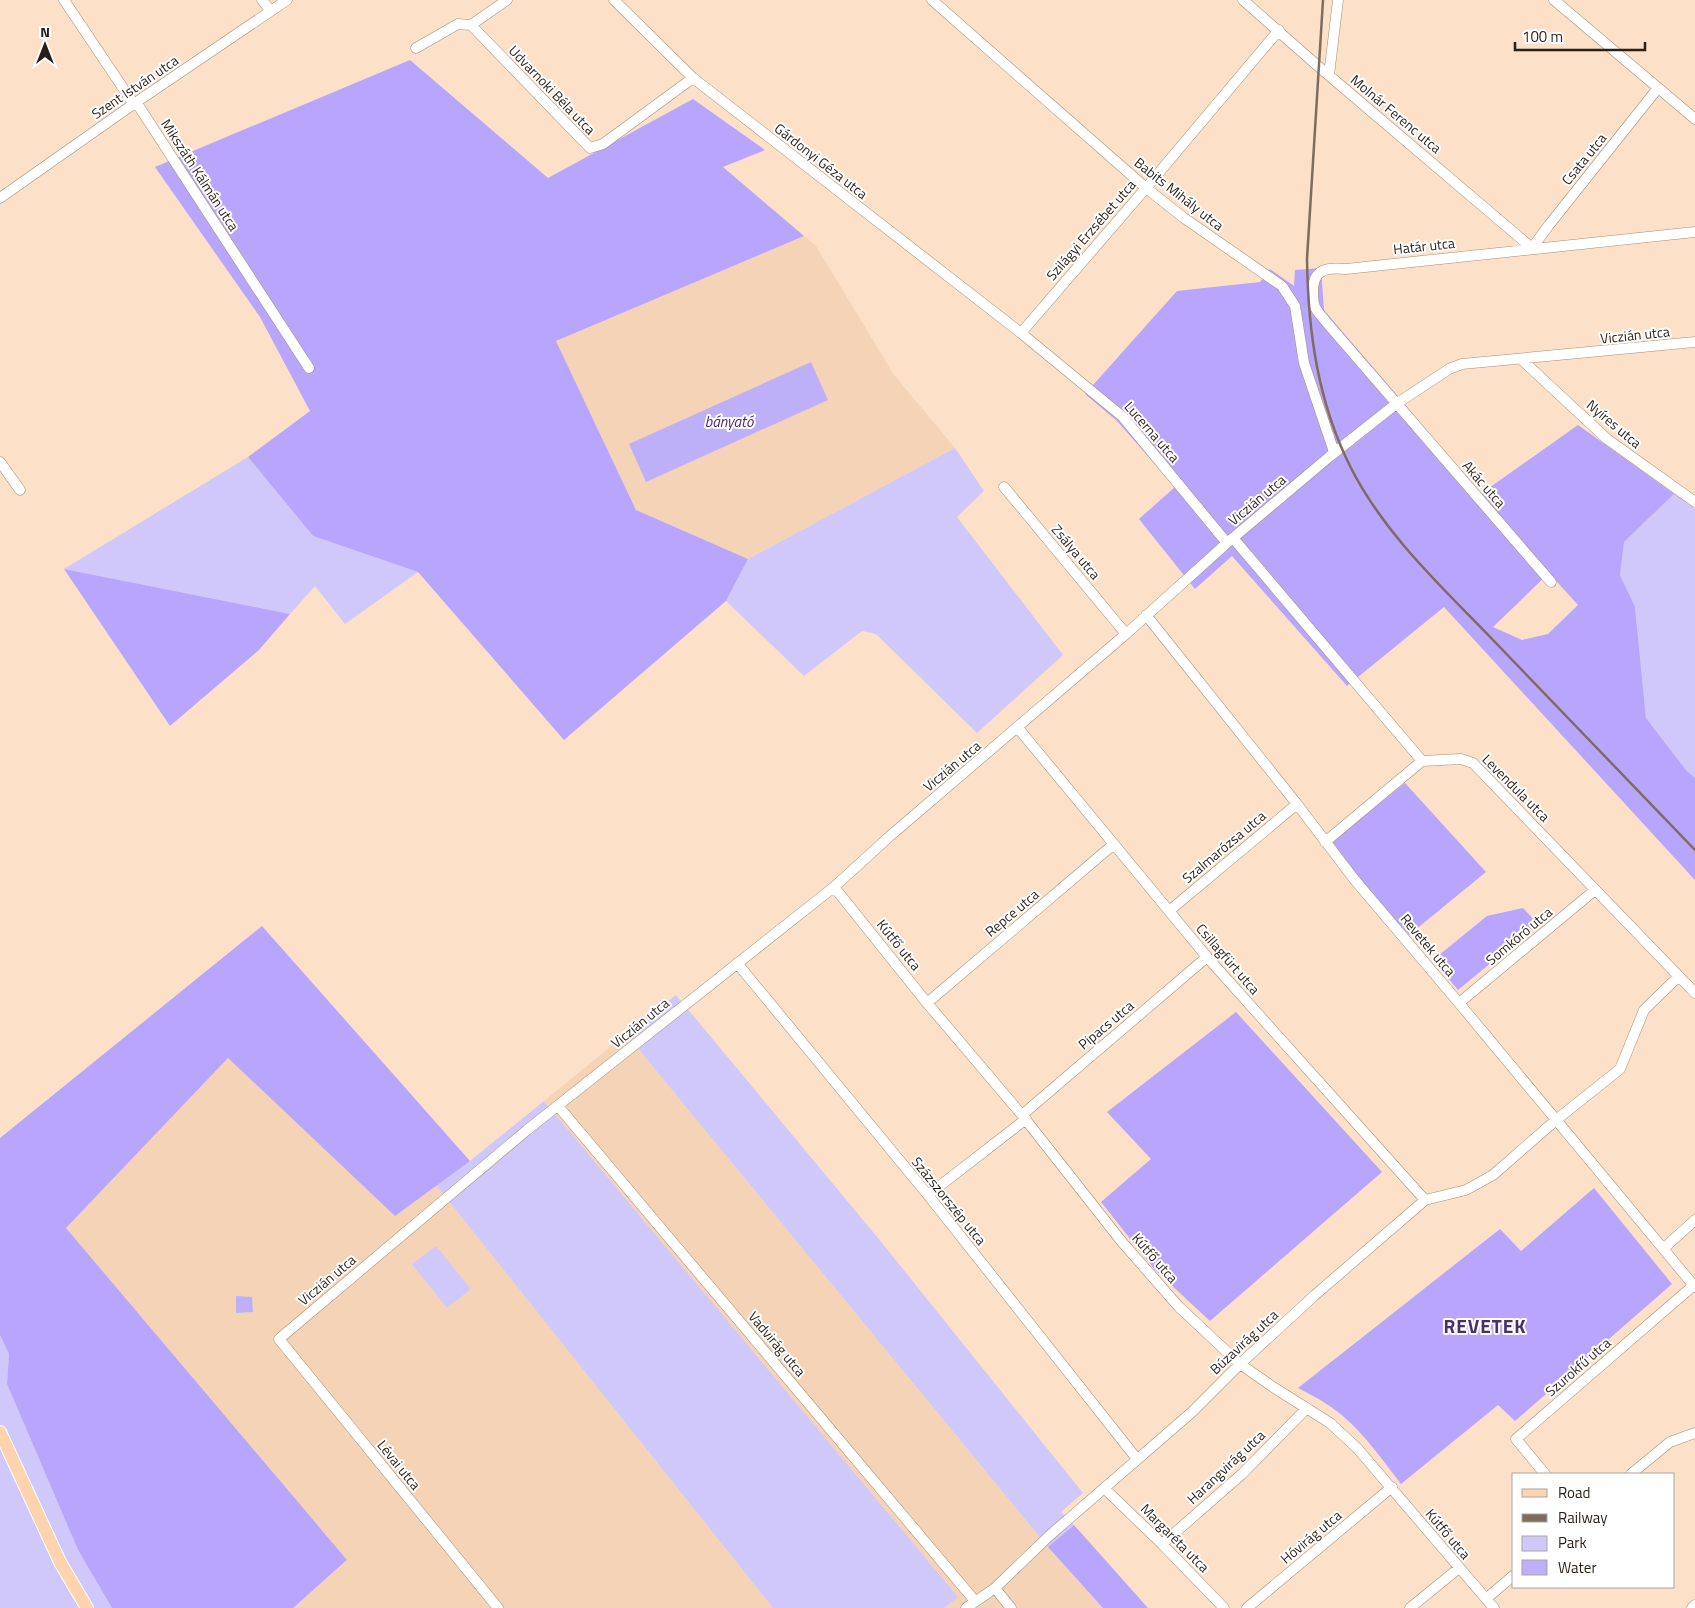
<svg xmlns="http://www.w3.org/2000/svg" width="1695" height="1608" font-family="'Titillium Web',sans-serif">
	<rect width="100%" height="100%" fill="#fce0c8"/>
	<path fill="#f5d3b7" d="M804 236 816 246 894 375 955 448 748 559 636 510 556 341Z
		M626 1034 1048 1547 1103 1608H944L957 1596 544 1101Z
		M228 1058 395 1216 436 1185 773 1608H293L347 1561 66 1228Z"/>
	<path fill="#d0c8fa" d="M955 448 984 491 957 517 1063 655 977 733 876 634 862 631 804 676 726 601 748 559Z
		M248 457 313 536 418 572 345 624 315 586 290 614 64 569Z
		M1674 494 1695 509V778L1686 770 1646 718 1635 607 1620 575 1624 542Z
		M676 995 878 1238 1083 1493 1061 1512 1074 1525 1048 1547 626 1034Z
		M544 1101 958 1597 944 1608H773L436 1185 470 1161Z
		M436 1246 471 1289 447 1308 412 1264Z
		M0 1335 9 1354 7 1384 78 1550 112 1608H0Z"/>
	<path fill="#b7a5fe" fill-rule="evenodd" d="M410 60 548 178 693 99 765 150 723 167 804 236 556 341 636 510 748 559 726 601 564 740 418 572 313 536 248 457 310 411 260 317 155 167Z
		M1321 268 1324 310 1408 408 1479 495 1578 425 1674 494 1624 542 1620 575 1635 607 1646 718 1686 770 1695 778V880L1444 607 1347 686 1232 556 1195 589 1139 519 1175 487 1117 421 1085 394 1177 291 1260 282 1270 269 1294 286 1295 270ZM1549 573 1578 605 1548 634 1522 640 1493 627Z
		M64 569 290 614 259 650 170 726Z
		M1405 783 1486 872 1409 935 1358 879 1331 842Z
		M1523 908 1538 924 1458 990 1433 960 1487 916Z
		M262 926 470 1161 395 1216 228 1058 66 1228 347 1560 293 1608H112L78 1550 7 1384 9 1354 0 1335V1138Z
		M1236 1012 1382 1172 1210 1321 1155 1270 1101 1202 1151 1159 1107 1112Z
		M1594 1188 1672 1284 1515 1421 1498 1405 1401 1484C1379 1455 1356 1422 1325 1403 1316 1397 1307 1393 1298 1388L1500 1229 1521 1251Z
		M1074 1525 1148 1608H1103L1048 1547Z"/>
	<path fill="#beb0f8" d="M811 362 828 400 646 482 629 444Z
		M236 1296 252 1297 253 1312 236 1313Z"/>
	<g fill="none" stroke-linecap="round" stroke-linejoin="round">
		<g stroke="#a68d76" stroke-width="11">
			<path id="minor" d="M64 0 131 100 138 105 309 368
				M262 0 271 11
				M507 0 471 25 590 148 603 144 693 78
				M614 0 693 78 1021 333 1123 417 1227 543
				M932 0 1146 188 1184 218 1282 286 1295 306 1304 363 1334 452
				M1243 0 1319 67 1532 248 1549 225 1658 88
				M1554 0 1695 119
				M416 48 458 24 471 25
				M1329 75 1338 0
				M0 198 135 103 287 0
				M1021 333 1146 188 1279 30
				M1522 360 1607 439 1695 502
				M0 462 20 490
				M1004 487 1126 634
				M1233 538 1422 761 1461 759 1473 763 1695 993
				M1551 582 1327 323C1323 318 1318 313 1315 307 1313 302 1313 296 1313 291 1313 269 1327 267 1346 269L1695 232
				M1146 615 1297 804 1354 879 1459 1003 1695 1287
				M1018 728 1207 957 1425 1200
				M1325 842 1422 761
				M834 887 927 1003 1022 1115 1122 1242 1179 1307 1240 1364 1273 1387 1330 1423 1357 1448 1494 1608
				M1169 911 1297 804
				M737 963 928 1195 1137 1459
				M927 1003 1114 844
				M1459 1003 1595 890
				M558 1106 975 1601
				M1022 1115 1207 957
				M928 1195 1026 1119
				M1664 1248 1695 1220
				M1545 1474 1516 1439 1694 1285
				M1631 1474 1670 1442 1695 1433
				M1105 1489 1162 1544 1224 1608
				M1162 1544 1242 1474 1307 1408
				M995 1588 1011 1608
				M1487 1598 1514 1575
				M498 1608 279 1339 527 1130 834 887 890 836 1126 634 1227 543 1329 457 1396 404 1449 369 1462 364 1695 342
				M966 1608 995 1588 1049 1536 1192 1412 1240 1364 1315 1295 1425 1200 1466 1190 1493 1175 1556 1120 1620 1069 1644 1010 1679 976
				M1247 1608 1392 1487
				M1410 1608 1459 1568
				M1692 1608 1695 1605"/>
		</g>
		<g stroke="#fff" stroke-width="14">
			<path id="major" d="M0 1432 60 1562 87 1608"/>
		</g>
		<use href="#minor" stroke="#fff" stroke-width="10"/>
		<use href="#major" stroke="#fdd4ad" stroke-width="12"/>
		<path stroke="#7e6c5d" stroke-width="2.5" d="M1323 0 1307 259C1308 332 1318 403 1351 468 1385 535 1442 587 1493 640 1560 710 1628 780 1695 850"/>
	</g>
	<g text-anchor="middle" stroke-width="4" stroke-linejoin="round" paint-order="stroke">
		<g font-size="14" fill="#291f16" stroke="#fff">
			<text transform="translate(135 87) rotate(-34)" y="5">Szent István utca</text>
			<text transform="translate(552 90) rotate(46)" y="5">Udvarnoki Béla utca</text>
			<text transform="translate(1396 114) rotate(40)" y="5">Molnár Ferenc utca</text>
			<text transform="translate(1584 159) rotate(-51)" y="5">Csata utca</text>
			<text transform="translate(821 161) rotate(38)" y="5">Gárdonyi Géza utca</text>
			<text transform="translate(200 175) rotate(57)" y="5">Mikszáth Kálmán utca</text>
			<text transform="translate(1179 194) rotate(38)" y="5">Babits Mihály utca</text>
			<text transform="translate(1091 230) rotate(-49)" y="5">Szilágyi Erzsébet utca</text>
			<text transform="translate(1424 246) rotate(-6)" y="5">Határ utca</text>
			<text transform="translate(1635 335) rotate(-6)" y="5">Viczián utca</text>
			<text transform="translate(1614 424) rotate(40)" y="5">Nyíres utca</text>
			<text transform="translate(1152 432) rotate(49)" y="5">Lucerna utca</text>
			<text transform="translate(1484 484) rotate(49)" y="5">Akác utca</text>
			<text transform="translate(1257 500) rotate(-40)" y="5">Viczián utca</text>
			<text transform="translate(1076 552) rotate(50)" y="5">Zsálya utca</text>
			<text transform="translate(952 766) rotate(-40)" y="5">Viczián utca</text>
			<text transform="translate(1516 788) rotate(45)" y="5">Levendula utca</text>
			<text transform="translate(1224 847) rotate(-40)" y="5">Szalmarózsa utca</text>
			<text transform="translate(1012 913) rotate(-40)" y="5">Repce utca</text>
			<text transform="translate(1519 936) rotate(-40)" y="5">Somkóró utca</text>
			<text transform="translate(899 945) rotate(51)" y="5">Kútfő utca</text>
			<text transform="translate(1428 945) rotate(50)" y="5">Revetek utca</text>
			<text transform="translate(1228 959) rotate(49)" y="5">Csillagfürt utca</text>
			<text transform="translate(640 1023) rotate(-39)" y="5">Viczián utca</text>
			<text transform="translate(1106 1025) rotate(-40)" y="5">Pipacs utca</text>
			<text transform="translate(949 1201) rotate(51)" y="5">Százszorszép utca</text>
			<text transform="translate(1155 1258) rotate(49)" y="5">Kútfő utca</text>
			<text transform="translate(327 1280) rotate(-40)" y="5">Viczián utca</text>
			<text transform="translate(1244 1342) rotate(-43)" y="5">Búzavirág utca</text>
			<text transform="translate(777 1344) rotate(50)" y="5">Vadvirág utca</text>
			<text transform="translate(1578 1367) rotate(-41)" y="5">Szurokfű utca</text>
			<text transform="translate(399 1465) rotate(51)" y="5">Lévai utca</text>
			<text transform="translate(1226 1467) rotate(-43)" y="5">Harangvirág utca</text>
			<text transform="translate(1448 1534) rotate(50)" y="5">Kútfő utca</text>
			<text transform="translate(1311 1537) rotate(-40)" y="5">Hóvirág utca</text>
			<text transform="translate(1175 1538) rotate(45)" y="5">Margaréta utca</text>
		</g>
		<g font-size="15" font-style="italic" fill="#421e83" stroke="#fff">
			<text x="729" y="427">bányató</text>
		</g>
		<g font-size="19" font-weight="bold" letter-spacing="1" fill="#42326e" stroke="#fff">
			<text x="1485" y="1333">REVETEK</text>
		</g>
	</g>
	<rect x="1512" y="1473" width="162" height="115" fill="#ffffff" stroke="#a9a5a2"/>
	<rect x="1522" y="1489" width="25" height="8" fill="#fdd4ad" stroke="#a9a5a2"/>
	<text x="1558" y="1498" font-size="15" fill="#291f16">Road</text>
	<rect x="1522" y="1514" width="25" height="8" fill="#7e6c5d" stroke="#a9a5a2"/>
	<text x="1558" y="1523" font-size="15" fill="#291f16">Railway</text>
	<rect x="1522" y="1536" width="25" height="15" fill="#d0c8fa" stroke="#a9a5a2"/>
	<text x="1558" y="1548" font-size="15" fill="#291f16">Park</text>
	<rect x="1522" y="1560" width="25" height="15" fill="#beb0f8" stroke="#a9a5a2"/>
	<text x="1558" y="1573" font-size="15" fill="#291f16">Water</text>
	<g transform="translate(45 45)" stroke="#ffffff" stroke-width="4" paint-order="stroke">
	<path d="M0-4L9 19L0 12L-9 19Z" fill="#291f16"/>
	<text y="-8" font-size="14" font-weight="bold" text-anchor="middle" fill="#291f16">N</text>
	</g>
	<path d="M1515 42v8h130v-8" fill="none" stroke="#291f16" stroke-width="2.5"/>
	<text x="1522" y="42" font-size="15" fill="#291f16" stroke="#ffffff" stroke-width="4" paint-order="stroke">100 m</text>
</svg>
